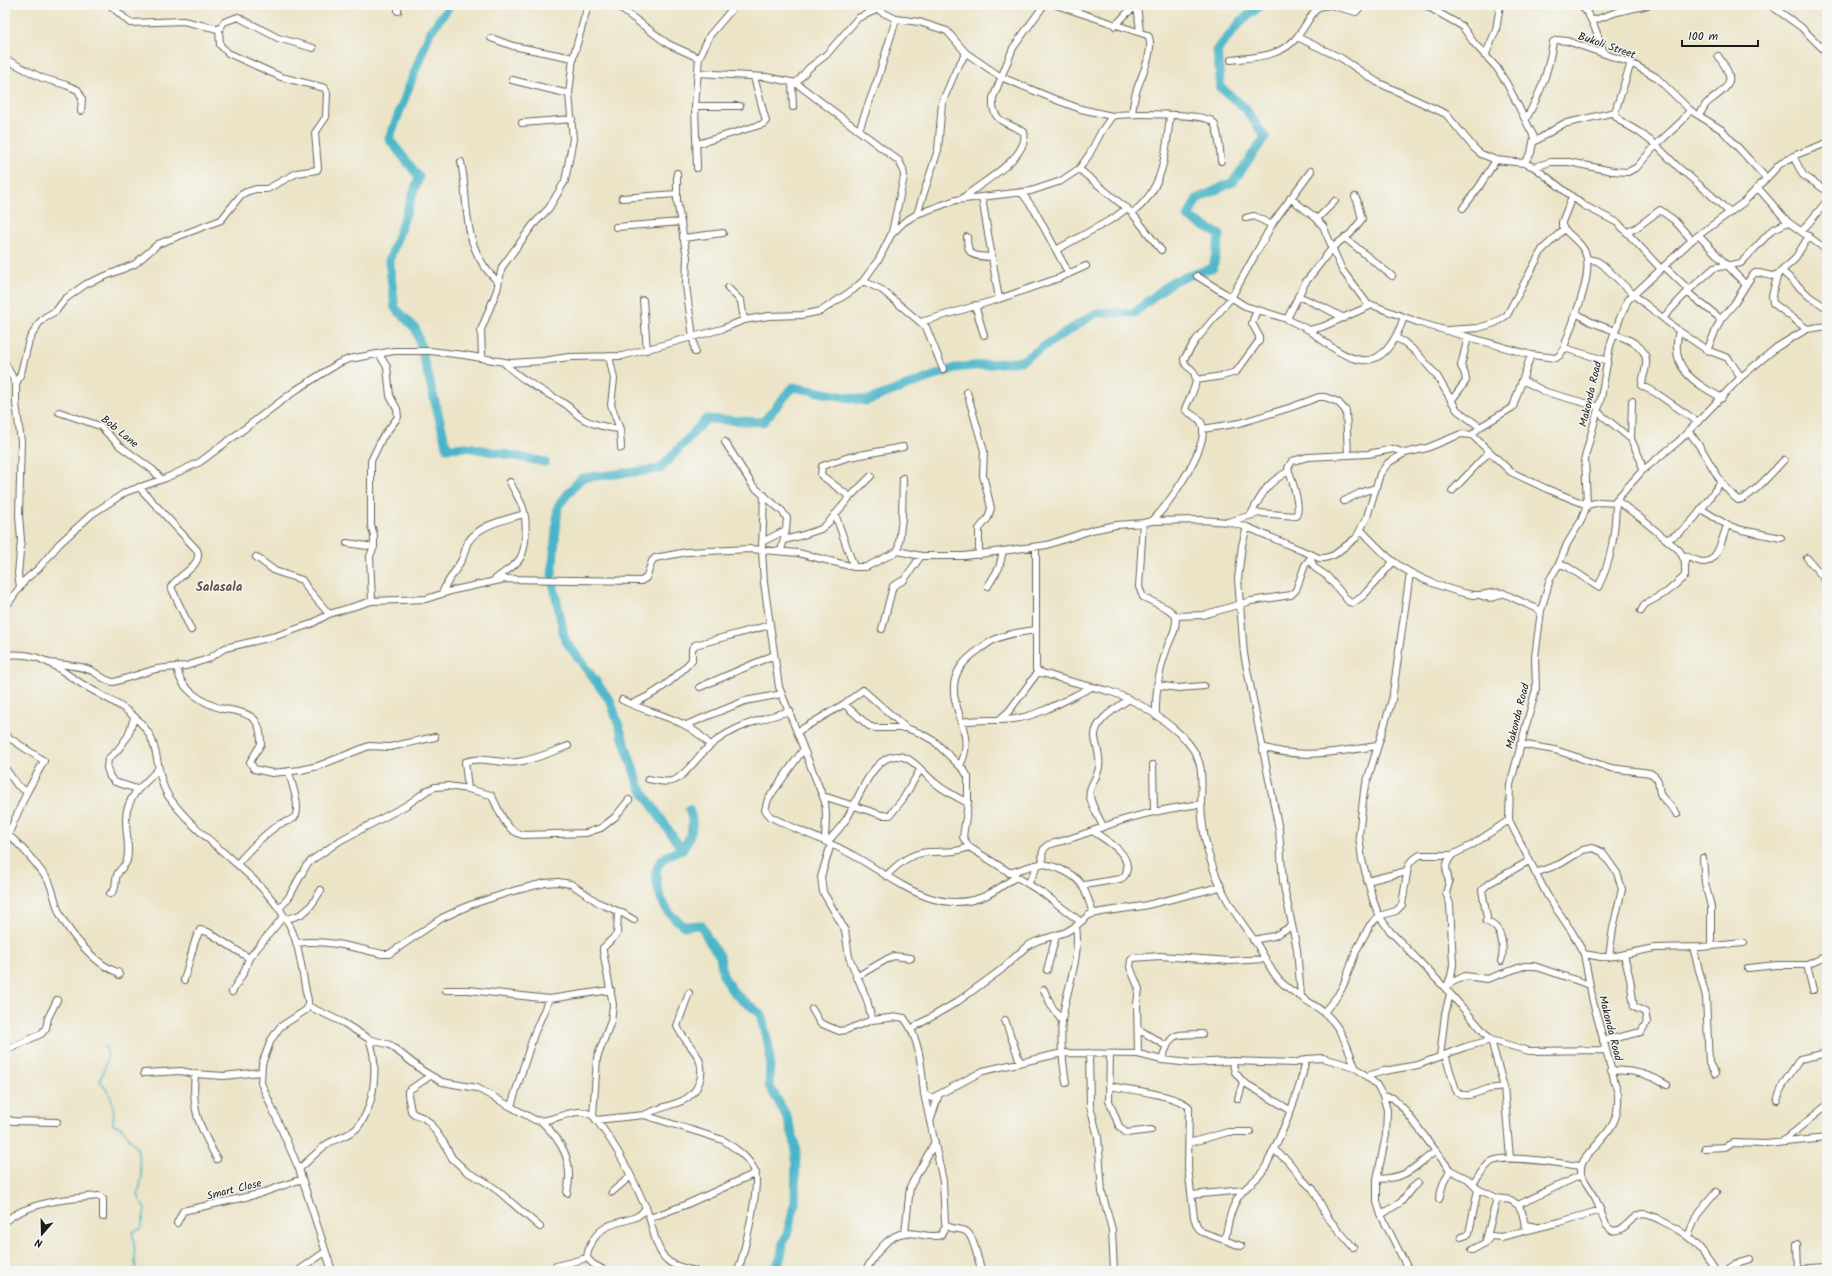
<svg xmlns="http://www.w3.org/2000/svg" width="1832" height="1276" font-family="Kalam,sans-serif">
	<rect width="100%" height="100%" fill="#f6f6f2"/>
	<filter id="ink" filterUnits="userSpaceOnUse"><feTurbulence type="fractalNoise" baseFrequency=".025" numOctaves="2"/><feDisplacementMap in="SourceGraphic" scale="8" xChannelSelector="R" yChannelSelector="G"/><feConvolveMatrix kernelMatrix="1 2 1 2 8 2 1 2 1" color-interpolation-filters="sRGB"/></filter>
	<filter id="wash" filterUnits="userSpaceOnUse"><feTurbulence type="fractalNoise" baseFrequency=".012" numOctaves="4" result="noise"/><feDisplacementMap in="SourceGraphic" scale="16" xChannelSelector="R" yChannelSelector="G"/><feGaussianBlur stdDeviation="0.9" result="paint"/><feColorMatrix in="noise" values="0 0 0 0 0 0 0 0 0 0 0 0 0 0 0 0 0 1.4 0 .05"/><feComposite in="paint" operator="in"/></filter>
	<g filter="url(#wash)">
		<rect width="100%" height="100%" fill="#ece4c7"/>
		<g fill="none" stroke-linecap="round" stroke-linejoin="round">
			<path stroke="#4ab5c8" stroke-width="1.5" d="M103 1047 106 1048 108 1057 100 1081C113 1095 115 1106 113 1125L121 1127 137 1148 142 1177 138 1195 145 1210 141 1229 132 1232C136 1242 134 1259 136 1271"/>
			<path stroke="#4ab5c8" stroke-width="9" d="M450 5 430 32 389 139 419 177 389 261 395 308 416 329 447 448 467 447 545 462
				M552 575 558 506 581 478 660 469 706 419 763 422 793 387 866 401 955 368 1021 361 1096 313H1134L1173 281 1213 268 1220 235 1188 217 1197 199 1233 182 1265 137 1245 108 1221 88 1217 50 1242 20 1262 5
				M553 582 565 640 611 702 639 786 682 850
				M689 809C696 825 691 836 682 850 677 852 669 854 664 858 649 870 659 898 668 911 672 917 678 921 684 926L701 925 709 941 720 956 723 975 731 989 741 999 761 1014 769 1047 770 1062 769 1085 787 1117 794 1139 796 1152 795 1205 787 1234 783 1243 781 1256 775 1271"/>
		</g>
	</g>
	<g filter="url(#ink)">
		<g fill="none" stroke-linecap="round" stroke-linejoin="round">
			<g stroke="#656258" stroke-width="8">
				<path id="minor" d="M616 5 668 44 699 58 695 106 697 168
					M868 5 896 19 919 22 947 31 966 53 1001 77 1059 101 1081 109 1112 116
					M1056 5 1147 35 1149 37C1154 53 1141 76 1136 92 1134 99 1133 106 1132 114
					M1137 5 1140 32
					M1425 5 1462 26 1474 43 1497 68 1507 84 1534 137 1531 153 1524 163
					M1581 5C1593 18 1598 36 1604 53
					M1770 5 1801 27 1827 53
					M398 11V5
					M1592 21 1617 12 1648 5
					M1115 26 1127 13 1137 6
					M219 30 224 22 238 17 278 38 313 48
					M1297 37 1341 58 1377 82 1446 114 1474 148 1481 154 1496 160 1524 163 1534 167 1583 205 1618 223 1661 269
					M491 38 513 46 573 58
					M1485 56 1496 30 1500 5
					M699 58 710 35 733 8 738 5
					M5 59 42 78 66 85 78 90 82 98 81 111
					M1231 60C1254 57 1282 57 1297 37 1305 27 1310 16 1318 7L1330 5 1356 12 1362 5
					M1631 63 1615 112 1616 116 1622 122 1639 132 1656 145 1678 167 1710 194 1730 213
					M698 73 766 77 796 83 809 68 826 55 858 18 876 10
					M512 80 569 94
					M792 83 793 107
					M796 83 899 161 903 169 904 177 892 232
					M695 106H740
					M1699 115C1702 111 1704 107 1706 104 1713 97 1732 88 1729 76 1728 69 1722 62 1718 56
					M1526 119C1541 92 1548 73 1553 42L1557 40 1567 41 1631 63 1656 77 1690 110 1722 130 1766 178
					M522 123 572 119
					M859 130 878 78 896 19
					M1534 142 1563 124 1615 112
					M697 144 763 124 766 121 754 77
					M1793 156 1803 175 1827 191
					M461 162C470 206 460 246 497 281
					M1534 167 1551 162H1569L1612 171 1628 172 1637 167 1656 145 1682 121 1690 110
					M1079 169 1132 213 1161 250
					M677 173V201L687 257 686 286 695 352
					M1758 188 1788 222 1827 250
					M1022 193 1035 211 1069 274
					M622 198 676 194
					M982 198 999 299
					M1290 198 1316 218 1323 226 1342 270 1369 306
					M962 199C978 184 1030 158 1024 132 1007 122 991 123 993 98L1013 48 1044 5
					M1463 208 1479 187 1496 160
					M1132 213C1164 190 1166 152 1170 116
					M917 214 938 150 942 103 956 70 966 53
					M1246 218 1254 216 1272 225
					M1317 219 1335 201
					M616 227 681 222
					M1802 231 1827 201
					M1627 232 1636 228 1660 210 1674 220 1692 240
					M1699 236 1746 285
					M967 237C967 257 974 256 992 257
					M683 238 723 233
					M1345 238 1392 276
					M1056 250 1114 218 1127 208
					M1587 259 1597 261 1603 265 1634 295 1679 331 1707 350 1728 358 1741 377
					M1664 266 1689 290
					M1782 271 1810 297 1827 308
					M1778 274 1772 295 1773 303 1807 329
					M1197 276 1245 306 1287 319 1309 330 1322 327 1372 305 1420 323 1531 355 1556 358 1560 355 1564 348C1571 324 1595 274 1585 252 1580 241 1569 236 1562 226V222L1572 197
					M863 281 882 290 926 327 943 369
					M728 288 741 301 744 320
					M1687 292 1721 319
					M1298 296 1323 307 1344 318
					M643 300 647 350
					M975 305 984 335
					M1576 313 1591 322 1615 331
					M1663 318 1689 290 1714 268 1741 263 1772 230 1788 222
					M1287 319 1305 283 1333 247 1351 233 1362 219 1357 200 1355 197
					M921 322 999 299 1059 278 1086 266
					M1309 330C1351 364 1382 381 1404 317
					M1448 330 1478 328 1495 323 1507 315 1542 250 1564 229
					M1679 331C1669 368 1693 382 1722 398
					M1614 334C1628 339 1648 346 1646 364 1646 371 1642 378 1642 386L1656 393 1698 422
					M1396 338 1404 342 1418 354 1437 376 1457 410 1480 427
					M1564 348 1608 361
					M1707 350 1721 319 1734 304 1751 277 1755 273H1759L1772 276 1778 274 1794 260 1809 236
					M609 356 614 379 611 405 620 429 621 448
					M482 357 481 330 497 290 502 267 533 225 549 208 565 181 573 139 569 94 573 58 588 5
					M503 362C520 379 541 390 562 402 569 406 573 411 579 416 589 424 608 428 620 429
					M5 363 16 384V403L21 442 19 516 21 540 18 574 20 587
					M1196 380 1222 376 1236 372 1259 341V336L1252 323 1257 310
					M1522 380 1546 392 1599 407
					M16 384 21 373 29 340 39 323 45 317 56 311 65 299 86 284 135 264 158 244 221 220 241 195 246 192 256 189H267L297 173 317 170 318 168 315 133 326 117 327 93 325 88 281 77 228 53 220 45 219 30 214 28 183 21 130 23 110 5
					M967 392 984 451 983 475 991 508 988 518 979 529V555
					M1451 401 1466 381 1465 374 1461 366 1468 337
					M59 412 100 426 120 446 153 470 161 479
					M1598 412 1631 439 1641 461 1642 471
					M1203 429 1240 423 1292 407 1319 397H1325L1338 402 1346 411 1348 455
					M1688 431C1708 453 1715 481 1738 500 1749 500 1775 469 1784 460
					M1472 435 1480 427 1513 407 1531 355
					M1631 439 1632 401
					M725 442 753 486 782 511 787 518 786 530 781 551
					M139 487 197 550C204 565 178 575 171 587L191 630
					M1452 491 1489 452
					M764 495 762 550 764 583 779 687 825 802 826 815 825 840
					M850 497 821 475 822 466 849 457 903 447
					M1616 500 1642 471 1679 441 1741 377 1777 347 1807 329 1827 326
					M1344 501 1360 493 1375 488
					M1701 509 1727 525 1742 530 1781 538
					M835 514 854 567
					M1251 514C1263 493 1265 484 1289 471
					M1152 521C1168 506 1210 446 1202 424 1199 416 1189 415 1185 409 1189 397 1203 380 1191 369 1187 366 1184 364 1184 359L1196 340 1231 298 1274 221 1311 171
					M1228 522 1259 513 1296 516C1302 507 1291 478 1288 468L1292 461 1308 457 1368 454 1393 449 1405 453
					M1143 523 1139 587 1143 597 1168 609 1176 616C1176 633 1172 634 1167 648 1159 670 1155 692 1156 716
					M1247 527 1242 545 1238 579 1244 654 1279 830 1283 882 1297 949 1301 996
					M1361 530C1372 541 1382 553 1394 562 1415 578 1447 590 1473 595 1483 596 1492 591 1503 593L1541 611
					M1667 539C1691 531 1706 501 1721 482
					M784 540 800 536 821 529 828 523 850 497 871 476
					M762 542 786 530
					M347 543 374 547
					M1036 547V670C1040 673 1047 674 1052 676 1071 682 1089 686 1108 691 1135 699 1161 717 1182 736 1211 765 1198 783 1202 818 1204 841 1211 866 1221 887 1230 909 1245 926 1258 946 1265 957 1271 972 1280 981 1292 993 1309 1001 1322 1011 1340 1024 1348 1047 1355 1067
					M898 551 902 518 903 478
					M1683 555C1689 557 1697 562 1704 562 1718 562 1723 536 1727 525
					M256 557 275 571 302 580 307 588 329 614
					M1807 558 1827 582
					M1310 559 1315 568 1327 576 1349 602 1353 603 1363 596 1393 562
					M1559 564 1568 567 1598 587C1612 560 1615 533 1616 503
					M1410 573 1392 700 1364 791 1359 836 1362 860 1373 900 1379 916 1390 931 1446 989 1491 1040 1504 1087 1510 1158
					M494 580C502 573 513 568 519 560 527 550 527 520 523 508 520 499 514 491 510 482
					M988 586 999 568 1003 551
					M442 593C447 581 456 571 462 559 465 554 465 547 468 542 480 524 505 520 524 514
					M1480 595C1489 599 1494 599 1503 593
					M372 601 370 556 374 547V535L371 525V461L382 438 398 417 397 409 390 396 387 367 379 354
					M5 608 25 580 39 568 59 544 92 514 126 492 166 478 200 462 296 390 339 363 349 359 394 351H430L464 355 510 363 543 361 569 357 622 356 722 329 744 320 769 316 802 315 821 311 853 290 863 281 879 259 891 235 904 222 917 214 956 200 1031 191 1061 181 1079 169 1089 155 1101 132 1112 116C1126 113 1205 113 1213 122 1219 129 1220 152 1221 161
					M1176 616 1203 615 1251 601 1291 595 1296 590 1305 565 1313 555
					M882 629 893 586 904 580 921 556
					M5 655C15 654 25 654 35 657 52 662 66 674 82 684 105 698 134 709 149 734 160 752 156 778 169 797 202 843 256 870 286 919 301 943 301 973 308 1000V1006L306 1010 280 1027 271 1040 262 1064 261 1083 299 1169 332 1271
					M49 663C64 665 81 665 94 672 100 676 107 682 114 682L156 669 186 666 208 659 225 648 276 636 311 624 329 614 372 601 426 599 454 590 505 579 641 581 646 578 652 561 655 558 687 552 751 549 798 553 854 567H866L898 551 921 556H964L1047 545 1092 530 1116 525 1143 523 1152 521 1201 520 1228 522 1247 527 1319 558H1325L1334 555 1356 538 1367 517 1380 474 1388 463 1405 453 1427 448 1461 434 1472 435 1511 472 1547 489 1587 505 1600 502 1616 503V500L1638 516 1679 550 1685 561V576L1667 592 1645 604 1641 611
					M177 667C178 671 179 678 182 682 190 694 206 704 220 708 232 711 246 711 255 720 260 726 261 736 261 744L250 762 254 769 272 773 301 770 318 766 369 746 390 747 435 737
					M1157 685 1178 688 1204 686
					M700 687 774 655
					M622 700C654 716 686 717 710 745
					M631 704C656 695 675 679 692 660V649L695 645 770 625
					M844 704 869 726 875 728H906L920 733 934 741 964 770 968 777V803L963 837 969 847 1044 894 1081 922
					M134 718 128 736 117 751 108 759 107 768 110 777 115 782 137 789
					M1000 719 1009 711 1038 672
					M962 722C979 719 996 721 1014 719 1041 715 1065 700 1090 688
					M686 725 745 701 782 694
					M797 732 844 704 863 690 906 728
					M5 735 44 761 27 792 8 835
					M1520 744 1555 750 1611 768 1650 773C1664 781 1655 787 1662 797 1667 803 1673 808 1677 814
					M1263 747C1300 760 1339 751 1377 746
					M803 750 768 799 765 810 771 817C796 830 823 839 849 853 891 875 933 918 985 896 996 891 1006 883 1016 877
					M960 765C973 743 960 722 955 700 950 676 961 662 980 649 986 645 992 640 998 638 1010 633 1023 632 1035 630
					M1153 765 1154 812
					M5 768 17 785 27 792
					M648 779C656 780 667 784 675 780 687 774 700 753 711 745 733 726 762 719 790 711
					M468 789 465 762C483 755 500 765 517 762 534 760 552 752 568 746
					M823 796 882 815H890L903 799 920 770
					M1103 826C1099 818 1087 798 1090 790 1092 782 1098 776 1099 767 1101 756 1096 747 1095 737 1094 720 1117 708 1129 699
					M5 832C21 845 36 863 48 880 53 889 55 902 59 912 68 932 96 966 118 972L119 975
					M827 842C835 834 841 827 847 818 859 799 875 745 906 758 916 762 925 775 934 782 944 791 956 797 968 803
					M831 844 821 877 823 892 845 930 849 957 867 1000 872 1020
					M1703 858 1705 883 1711 907V945
					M237 864C249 850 262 836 278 825 283 821 293 822 296 815 300 802 291 784 289 771
					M1043 864C1042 856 1041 850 1048 845 1067 840 1085 834 1103 827 1134 815 1169 808 1202 804
					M1009 873C1019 871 1033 864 1042 864 1047 864 1054 867 1060 869 1084 879 1085 890 1093 913
					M1535 873 1560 864 1583 850 1593 848 1602 852 1617 873 1622 889 1613 928 1609 957
					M886 876C898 864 910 853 929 852 944 851 955 853 969 847
					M1367 881 1407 871
					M1028 884 1038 865
					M1084 885 1120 879C1125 877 1126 874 1127 869 1128 851 1105 840 1093 831
					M110 894C118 889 114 882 117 875 119 869 126 866 127 860 131 843 123 827 127 810 133 789 145 785 158 769
					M279 909 289 897 306 866 312 860 341 840 407 805 428 790 435 787 448 786 468 789 491 795C500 810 504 831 523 835L586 833 601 828 615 817 629 800
					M286 919C307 915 310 908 321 890
					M1253 940 1274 936 1292 926
					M296 943C326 939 353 947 382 954H389L442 918 470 905 513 891 545 883 558 882 571 884 599 903 624 914 634 920
					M1693 947 1706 997 1709 1063 1715 1074
					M1584 954 1601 957 1616 956 1654 948 1701 947 1744 943
					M1501 961C1504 953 1503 937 1497 929 1495 926 1490 923 1486 921L1487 918 1482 890 1488 884 1529 861
					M1807 965 1813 990
					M1748 968 1777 965H1807L1827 956
					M1047 970 1056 936
					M856 977 889 958 894 956 911 958
					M184 980 195 941 200 930 208 932 249 958
					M1449 984 1465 976 1487 979 1524 966H1534L1590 985
					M1446 989 1451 976 1453 965 1450 904 1446 893 1449 883 1446 867 1448 861 1452 855 1472 845 1509 820
					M446 990H469L549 999
					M1044 990 1052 1007 1062 1021
					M232 992 244 972 249 958 284 916
					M812 1009 820 1023 839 1031 846 1030 872 1020 898 1017 904 1018C920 1038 922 1070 924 1094L932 1098 983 1071 1062 1053 1138 1054 1162 1060 1190 1063 1232 1061 1295 1063 1306 1059 1323 1058 1355 1067 1376 1084 1383 1096 1387 1110 1386 1135 1377 1179V1202L1381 1215 1409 1271
					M1324 1012 1338 995 1343 986 1357 949 1370 925 1379 916 1396 911 1402 905 1408 867 1411 861 1420 855H1452
					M1005 1020 1020 1062
					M911 1029 957 1002 1001 970 1027 946 1037 941 1066 932 1076 926 1089 915 1101 912 1143 906 1220 887
					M1138 1029 1166 1046
					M369 1039 390 1045 423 1071 442 1082 477 1088 535 1120C554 1124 574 1104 593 1116 614 1141 632 1176 645 1206 653 1222 653 1243 664 1257 671 1266 684 1268 695 1271
					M1603 1041 1641 1032 1647 1022 1645 1012 1634 1007 1630 979 1624 955
					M5 1051 41 1034 46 1028 48 1018 57 1000
					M1089 1053 1090 1106 1098 1137 1102 1192 1112 1230 1114 1271
					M1110 1054 1109 1101 1119 1126 1126 1133 1151 1130
					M1138 1054 1137 1004 1139 989 1130 967 1131 960 1133 958 1160 956 1230 961 1266 959
					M1445 1055 1456 1090C1464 1101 1477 1092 1488 1089 1493 1088 1498 1088 1504 1087
					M1440 1057 1445 1014 1450 994
					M1162 1060C1171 1031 1174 1035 1202 1034
					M1232 1061 1235 1072 1243 1082 1290 1110
					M1611 1071C1632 1069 1649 1074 1667 1085
					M144 1073 181 1071 195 1074 224 1076 260 1072
					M195 1074C191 1112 200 1127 217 1159
					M430 1076 408 1091V1095L411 1111 414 1114 424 1118 429 1122 444 1143 452 1158 467 1172 484 1181 497 1190 540 1227
					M1367 1076 1384 1071 1418 1065 1465 1047 1491 1040 1529 1051 1605 1050
					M1066 1083C1063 1062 1060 1042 1062 1021 1066 989 1081 959 1076 926
					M1109 1086C1127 1089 1177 1095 1189 1107L1188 1168 1194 1217 1197 1226 1202 1232 1241 1246
					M924 1094 943 1181 945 1223C949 1231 961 1227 967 1232 974 1237 978 1262 982 1271
					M1383 1096 1393 1098 1404 1109 1450 1170 1468 1179 1478 1189 1497 1198 1511 1200 1518 1205 1522 1212 1525 1225 1537 1227
					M1238 1099 1243 1082
					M1777 1100 1784 1083 1800 1059 1827 1053
					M511 1106 534 1034 549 999 611 990
					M644 1115C656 1109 669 1106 682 1101 699 1093 706 1073 698 1057 692 1046 682 1038 677 1026L689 993
					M593 1116 597 1058 611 1021 613 1005 603 951V948L617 934 618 911
					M5 1119 13 1121 57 1122
					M596 1120 644 1115 723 1140C735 1148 750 1158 755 1172 760 1188 744 1253 738 1271
					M541 1121C563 1142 574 1162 567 1193
					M930 1122 938 1097
					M1782 1142 1827 1105
					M1189 1143 1228 1132H1250
					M1705 1148 1725 1147 1732 1143 1766 1144 1827 1138
					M1274 1150 1287 1160 1304 1181 1313 1189 1328 1218 1353 1247
					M299 1169C308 1161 317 1152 327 1144 336 1138 349 1136 357 1128 375 1107 379 1064 369 1039L342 1022 308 1006
					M1377 1179C1409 1178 1412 1168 1436 1151
					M1473 1184C1478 1177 1484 1167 1491 1162 1504 1153 1563 1164 1581 1166
					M612 1192 631 1176
					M1191 1195 1244 1190
					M1439 1199 1443 1184 1450 1170
					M1518 1205 1581 1175
					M1381 1215 1401 1202 1412 1188 1418 1183
					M650 1218 685 1205 756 1173
					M5 1221C31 1201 67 1199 99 1196L103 1199V1217
					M177 1223 183 1211 187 1210 259 1194 302 1179
					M905 1233 910 1187 935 1142
					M1688 1236 1697 1215 1716 1192
					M1461 1237 1467 1235 1469 1233 1478 1189
					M1225 1239C1229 1220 1231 1203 1245 1189 1252 1182 1262 1175 1266 1166 1282 1133 1299 1096 1306 1059
					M1486 1240 1497 1198
					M1797 1244 1798 1271
					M1472 1250 1485 1243 1491 1236 1501 1237 1560 1222 1601 1210
					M602 1269 593 1264 587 1258C587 1251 590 1246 593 1240 608 1215 636 1227 646 1207
					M1798 1269 1827 1267
					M298 1271 325 1252
					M552 1271 556 1266 587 1258
					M865 1271C874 1257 886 1235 905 1233 915 1232 926 1237 936 1236L941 1235 946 1226
					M1716 1271C1701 1245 1687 1233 1660 1220 1654 1217 1646 1212 1639 1215 1628 1219 1625 1233 1611 1230L1606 1225 1595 1197 1581 1175V1166L1584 1160C1602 1135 1620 1129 1618 1094L1593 1002 1584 954 1572 932 1547 895 1509 820 1510 785 1536 689 1535 657 1541 611 1550 579 1559 564 1567 544 1581 521 1587 505 1585 457 1601 398 1610 346 1620 318 1628 300 1692 240 1744 202 1780 164 1798 154 1827 143
					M1727 1271 1740 1262 1750 1259"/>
			</g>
			<use href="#minor" stroke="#fff" stroke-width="6"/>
		</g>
	</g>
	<g text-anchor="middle" stroke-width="3" stroke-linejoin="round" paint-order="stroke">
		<g font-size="11" fill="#1c1c1c" stroke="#f6f6f2">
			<text transform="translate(1607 45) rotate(19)" y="4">Bukoli Street</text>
			<text transform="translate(1590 394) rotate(-77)" y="4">Makonda Road</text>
			<text transform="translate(120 431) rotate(39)" y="4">Bob Lane</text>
			<text transform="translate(1517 716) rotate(-76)" y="4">Makonda Road</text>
			<text transform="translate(1611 1028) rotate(76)" y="4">Makonda Road</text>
			<text transform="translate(234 1189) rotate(-14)" y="4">Smart Close</text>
		</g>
		<g font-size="13" font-weight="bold" fill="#66504e" stroke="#f6f6f2">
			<text x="219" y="591">Salasala</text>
		</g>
	</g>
	<rect width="1832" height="1276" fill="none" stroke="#f6f6f2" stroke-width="20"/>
	<g transform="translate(42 1234) rotate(200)" stroke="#f6f6f2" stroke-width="3" paint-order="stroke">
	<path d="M0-3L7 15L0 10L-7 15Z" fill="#1c1c1c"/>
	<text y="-6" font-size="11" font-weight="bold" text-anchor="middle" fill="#1c1c1c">N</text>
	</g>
	<path d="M1682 40v6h76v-6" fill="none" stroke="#1c1c1c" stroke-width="2"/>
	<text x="1688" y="40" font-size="12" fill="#1c1c1c" stroke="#f6f6f2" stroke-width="3" paint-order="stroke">100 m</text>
</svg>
